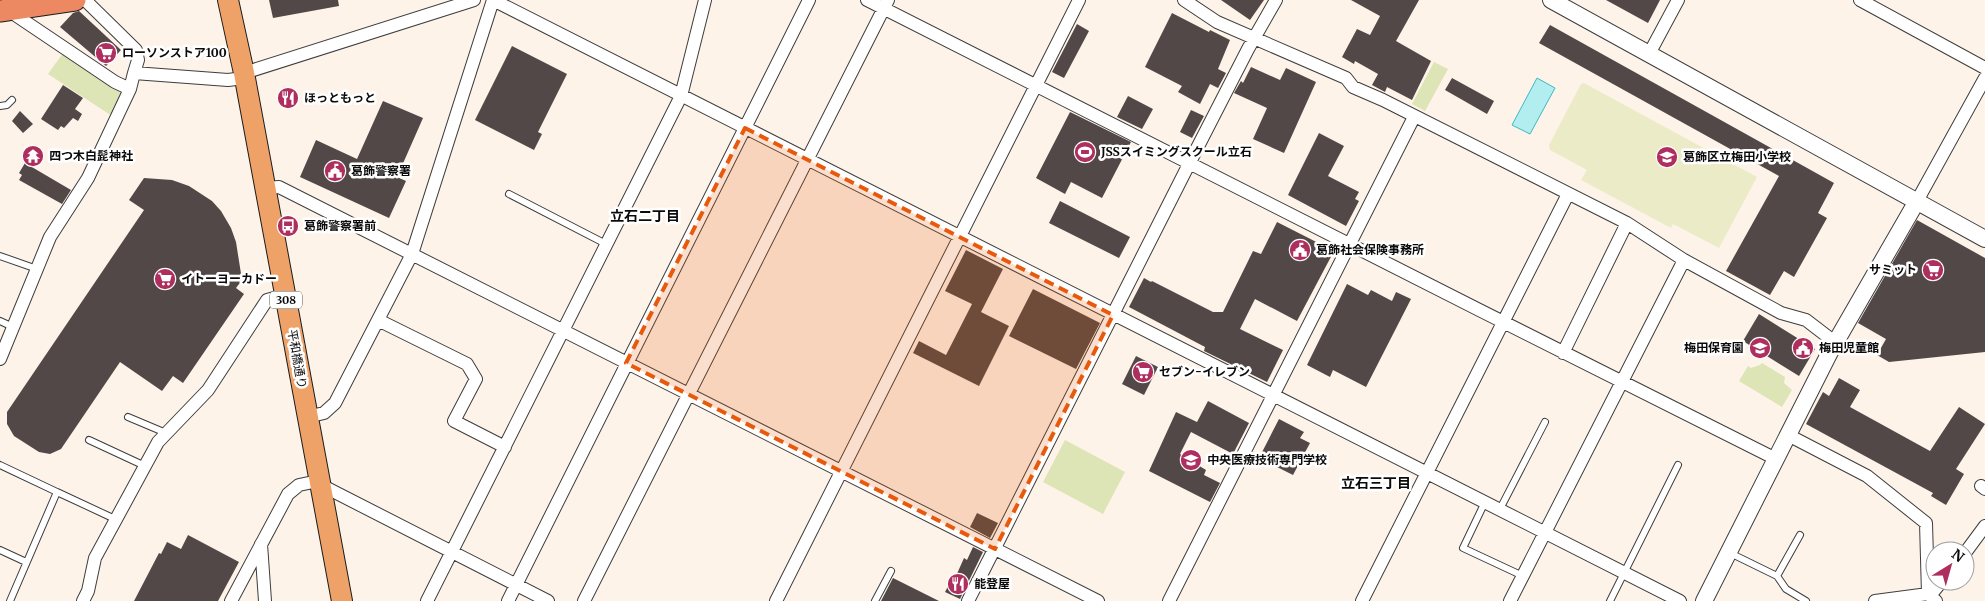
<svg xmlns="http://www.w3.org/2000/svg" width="1985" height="601" font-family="Merriweather,'Noto Sans JP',serif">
	<rect width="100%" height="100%" fill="#fdf3e9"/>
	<path fill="#dde4b6" d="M63 53 124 92 112 116 48 74Z
		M1434 62 1448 69 1425 111 1412 104Z
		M1762 363 1785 377 1784 383 1792 390 1782 407 1739 381 1748 366 1751 368 1760 365Z
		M1065 440 1125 472 1103 514 1043 482Z"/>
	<path fill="#ebecc7" d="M1584 83 1757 177 1719 248 1673 224 1671 228 1581 180 1587 170 1550 150 1549 145 1581 84Z"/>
	<path fill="#b2edf0" stroke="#3eb8c1" d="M1537 78 1555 88 1530 134 1512 125Z"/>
	<path fill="#524847" d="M269 0H338L339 6 273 18Z
		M1221 0H1264L1250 20Z
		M1351 0H1419L1396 41 1431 61 1412 100 1387 87 1385 92 1372 85 1378 74 1355 61 1354 64 1342 57 1357 29 1370 35 1380 16Z
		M1606 0H1660L1648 23Z
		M79 11 121 50 106 66 60 27 73 13Z
		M1172 13 1209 32 1210 30 1230 40 1218 69 1226 73 1218 88 1210 84 1200 104 1178 92 1182 86 1145 67Z
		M1077 24 1089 31 1064 78 1052 72Z
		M1550 25 1834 183 1818 213 1827 218 1794 277 1784 271 1770 295 1726 271 1779 176 1539 43Z
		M512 46 567 74 538 132 542 134 534 150 475 120Z
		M1251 67 1280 80 1286 68 1316 82 1284 153 1253 139 1267 108 1234 93 1241 81 1243 83Z
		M1452 78 1494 101 1487 114 1445 90Z
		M63 85 83 98 75 109 82 114 78 121 73 118 64 128 61 126 58 130 41 119Z
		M1128 96 1153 109 1142 129 1117 117Z
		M383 101 423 118 397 177 406 181 389 218 300 177 316 140 357 159Z
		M1191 110 1204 116 1192 138 1180 132Z
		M20 111 33 124 23 133 12 121Z
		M1070 112 1131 142 1102 198 1071 182 1065 194 1036 178Z
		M1319 133 1344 146 1328 176 1359 192 1355 199 1359 201 1346 226 1288 195Z
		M25 163 71 190 62 204 19 180 22 175 19 173Z
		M144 178 172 180 189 186 212 201 221 211 231 228 236 242 242 280 236 288 244 294 183 383 173 376 162 391 120 362 61 449 50 454 39 452 14 436 7 424V412L144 210 129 200Z
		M1060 201 1130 237 1119 258 1049 223Z
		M1917 220 1985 258V352L1889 362 1877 355 1886 339 1858 323Z
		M1277 222 1334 251 1297 321 1255 299 1240 329 1283 350 1267 382 1204 351 1205 347 1129 307 1144 278 1151 282 1152 281 1213 312H1223L1253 251 1261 254Z
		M966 250 1003 269 981 312 1009 326 979 386 913 353 919 341 946 355 972 304 945 291Z
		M1347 284 1368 295 1371 290 1392 301 1396 292 1411 299 1366 387 1333 370 1330 377 1307 365Z
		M1033 289 1100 323 1076 369 1009 336Z
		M1759 314 1815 349 1799 376 1743 341Z
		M1136 356 1158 367 1144 395 1122 384Z
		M1839 378 1860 390 1850 407 1930 451 1959 407 1985 424 1956 469 1964 474 1946 505 1931 496 1933 493 1806 424 1823 392 1829 396Z
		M1208 401 1249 423 1233 454 1191 432 1180 454 1206 470 1204 475 1220 483 1210 502 1149 471 1176 412 1197 422Z
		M1279 419 1304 432 1300 438 1310 443 1293 475 1259 458Z
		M977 513 998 523 990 538 970 527Z
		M188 535 239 562 218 601H134L159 553 161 554 167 542 181 549Z
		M973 547 983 552 960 599 945 592 954 575 956 576 964 558 967 560Z
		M893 578 939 601H881Z"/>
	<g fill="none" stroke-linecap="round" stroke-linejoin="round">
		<g stroke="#3d3d3d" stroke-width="8">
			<path id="service" d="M0 106 7 105 12 100
				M509 194 606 244
				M0 256 37 269
				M0 321 13 327
				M128 417 166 433
				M89 440 145 466
				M0 465 57 492
				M1485 502 1463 548 1523 576
				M1500 509 1545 422
				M0 550 26 562
				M1730 553 1777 576 1786 589 1806 601
				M1777 576 1800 535
				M10 601 57 492 115 519
				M875 601 891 571
				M1610 601 1678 465"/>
		</g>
		<g stroke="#3d3d3d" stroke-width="14">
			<path id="minor" d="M85 0 136 50 138 60 134 73 228 80 244 78
				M493 0 1680 601
				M867 0C1171 152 1472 308 1776 459
				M1184 0 1217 22 1346 78 1353 87 1383 100 1627 223 1684 260 1781 313 1806 320 1836 343
				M1860 0 1985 68
				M8 10 115 82 130 89
				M1649 54 1678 0
				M244 73 474 0
				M265 188 279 187 1098 601
				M1917 201 1985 78
				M378 320 467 364 476 379 454 421 505 447
				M1563 353 1627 223
				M0 359 50 237 88 178 130 89 134 73
				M307 417 324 413 335 403 412 254 493 0
				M1788 435 1867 476 1926 523 1928 594 1875 601
				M319 484 548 601
				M1981 486 1985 489
				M261 544 265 601
				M1965 553 1985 526
				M83 601 88 591 95 558 158 442 208 390 267 300 285 295
				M231 601 288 494 299 485 318 481
				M427 601 681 96 705 0
				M508 601 809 0
				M584 601 888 0
				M776 601 1079 0
				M968 601 1190 162 1248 49 1276 0
				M1169 601 1414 117
				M1362 601 1568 194
				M1510 601 1684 260
				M1936 601 1928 594 1933 592 1942 581"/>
		</g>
		<g stroke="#3d3d3d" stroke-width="18">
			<path id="tertiary" d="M1551 0 1985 239
				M1704 601 1830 352 1917 201"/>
		</g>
		<g stroke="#1b1b1b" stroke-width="22">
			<path id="primary" d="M228 0 244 73 342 601"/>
		</g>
		<g stroke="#1b1b1b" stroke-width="23">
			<path id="trunk" d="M0 11 75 0"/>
		</g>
		<use href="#service" stroke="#fff" stroke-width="6"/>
		<use href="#minor" stroke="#fff" stroke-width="12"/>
		<use href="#tertiary" stroke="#fff" stroke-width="16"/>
		<use href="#primary" stroke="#eea268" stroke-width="20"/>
		<use href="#trunk" stroke="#ec8862" stroke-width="21"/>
	</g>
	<path fill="#e8590c" fill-opacity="0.2" stroke="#e8590c" stroke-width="4" stroke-dasharray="10 6" stroke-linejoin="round" d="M745 128 1113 315 995 549 626 363Z"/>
	<defs>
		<g id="supermarket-disc" transform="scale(1.125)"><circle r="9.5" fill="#ae2e5e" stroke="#fff"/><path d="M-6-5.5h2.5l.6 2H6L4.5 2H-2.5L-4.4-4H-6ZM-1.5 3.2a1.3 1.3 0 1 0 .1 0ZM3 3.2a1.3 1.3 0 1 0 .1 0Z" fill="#fff"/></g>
		<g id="restaurant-disc" transform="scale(1.125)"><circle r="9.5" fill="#ae2e5e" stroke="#fff"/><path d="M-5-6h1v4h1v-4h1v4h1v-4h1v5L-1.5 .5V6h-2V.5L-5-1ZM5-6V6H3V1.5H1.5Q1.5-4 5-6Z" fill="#fff"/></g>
		<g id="stadium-disc" transform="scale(1.125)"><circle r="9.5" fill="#ae2e5e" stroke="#fff"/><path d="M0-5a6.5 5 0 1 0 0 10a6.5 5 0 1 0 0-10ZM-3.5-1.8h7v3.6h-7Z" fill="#fff"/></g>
		<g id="temple-disc" transform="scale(1.125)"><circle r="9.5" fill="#ae2e5e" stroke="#fff"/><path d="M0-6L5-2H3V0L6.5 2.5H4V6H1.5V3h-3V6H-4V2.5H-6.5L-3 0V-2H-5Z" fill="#fff"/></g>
		<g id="school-disc" transform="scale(1.125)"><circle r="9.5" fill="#ae2e5e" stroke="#fff"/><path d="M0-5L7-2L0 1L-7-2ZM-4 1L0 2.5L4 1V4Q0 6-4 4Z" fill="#fff"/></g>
		<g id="civic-disc" transform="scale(1.125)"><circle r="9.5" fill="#ae2e5e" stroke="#fff"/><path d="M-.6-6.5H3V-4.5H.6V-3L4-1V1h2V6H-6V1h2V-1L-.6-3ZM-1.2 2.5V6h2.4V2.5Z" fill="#fff"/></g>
		<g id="bus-disc" transform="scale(1.125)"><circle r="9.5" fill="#ae2e5e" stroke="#fff"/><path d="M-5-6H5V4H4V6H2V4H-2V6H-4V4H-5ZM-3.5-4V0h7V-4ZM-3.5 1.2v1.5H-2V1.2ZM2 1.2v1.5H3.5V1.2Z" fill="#fff"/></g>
		<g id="university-disc" transform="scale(1.125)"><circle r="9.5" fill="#ae2e5e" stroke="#fff"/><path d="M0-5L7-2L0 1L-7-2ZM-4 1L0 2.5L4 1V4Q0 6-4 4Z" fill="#fff"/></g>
	</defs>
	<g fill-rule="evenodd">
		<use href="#supermarket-disc" x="106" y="53"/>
		<use href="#restaurant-disc" x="288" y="98"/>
		<use href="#stadium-disc" x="1085" y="152"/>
		<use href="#temple-disc" x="33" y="156"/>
		<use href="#school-disc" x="1667" y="157"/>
		<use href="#civic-disc" x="335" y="171"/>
		<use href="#bus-disc" x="288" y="226"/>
		<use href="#civic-disc" x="1300" y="250"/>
		<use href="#supermarket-disc" x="1933" y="270"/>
		<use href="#supermarket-disc" x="165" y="279"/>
		<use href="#school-disc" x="1760" y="348"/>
		<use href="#civic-disc" x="1803" y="348"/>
		<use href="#supermarket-disc" x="1143" y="372"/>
		<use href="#university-disc" x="1191" y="460"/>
		<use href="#restaurant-disc" x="958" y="584"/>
	</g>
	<g text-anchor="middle" stroke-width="5" stroke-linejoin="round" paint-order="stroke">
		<rect fill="#fff" stroke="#545454" stroke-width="1" x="270" y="291.5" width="32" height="17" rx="4"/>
		<g font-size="11" font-weight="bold" fill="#0a0a0a">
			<text x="286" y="304">308</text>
		</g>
		<g font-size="12" font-weight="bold" fill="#0a0a0a" stroke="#fff" text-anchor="start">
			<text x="122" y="57">ローソンストア100</text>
			<text x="304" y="102">ほっともっと</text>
			<text x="1101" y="156">JSSスイミングスクール立石</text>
			<text x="49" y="160">四つ木白髭神社</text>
			<text x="1683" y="161">葛飾区立梅田小学校</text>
			<text x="351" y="175">葛飾警察署</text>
			<text x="304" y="230">葛飾警察署前</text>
			<text x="1316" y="254">葛飾社会保険事務所</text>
			<text x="1917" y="274" text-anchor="end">サミット</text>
			<text x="181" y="283">イトーヨーカドー</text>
			<text x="1744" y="352" text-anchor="end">梅田保育園</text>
			<text x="1819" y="352">梅田児童館</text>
			<text x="1159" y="376">セブン-イレブン</text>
			<text x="1207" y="464">中央医療技術専門学校</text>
			<text x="974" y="588">能登屋</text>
		</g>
		<g font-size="12" fill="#0a0a0a" stroke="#fff">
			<text transform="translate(297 359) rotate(80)" y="4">平和橋通り</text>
		</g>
		<g font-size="14" font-weight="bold" fill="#0a0a0a" stroke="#fff">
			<text x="645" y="221">立石二丁目</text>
			<text x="1376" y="488">立石三丁目</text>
		</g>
	</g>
	<g transform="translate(1950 566) rotate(37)"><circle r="24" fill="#ffffff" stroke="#9d9d9d"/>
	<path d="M0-4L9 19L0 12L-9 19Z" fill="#ae2e5e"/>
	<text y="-8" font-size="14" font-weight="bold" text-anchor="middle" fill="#0a0a0a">N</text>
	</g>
</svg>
